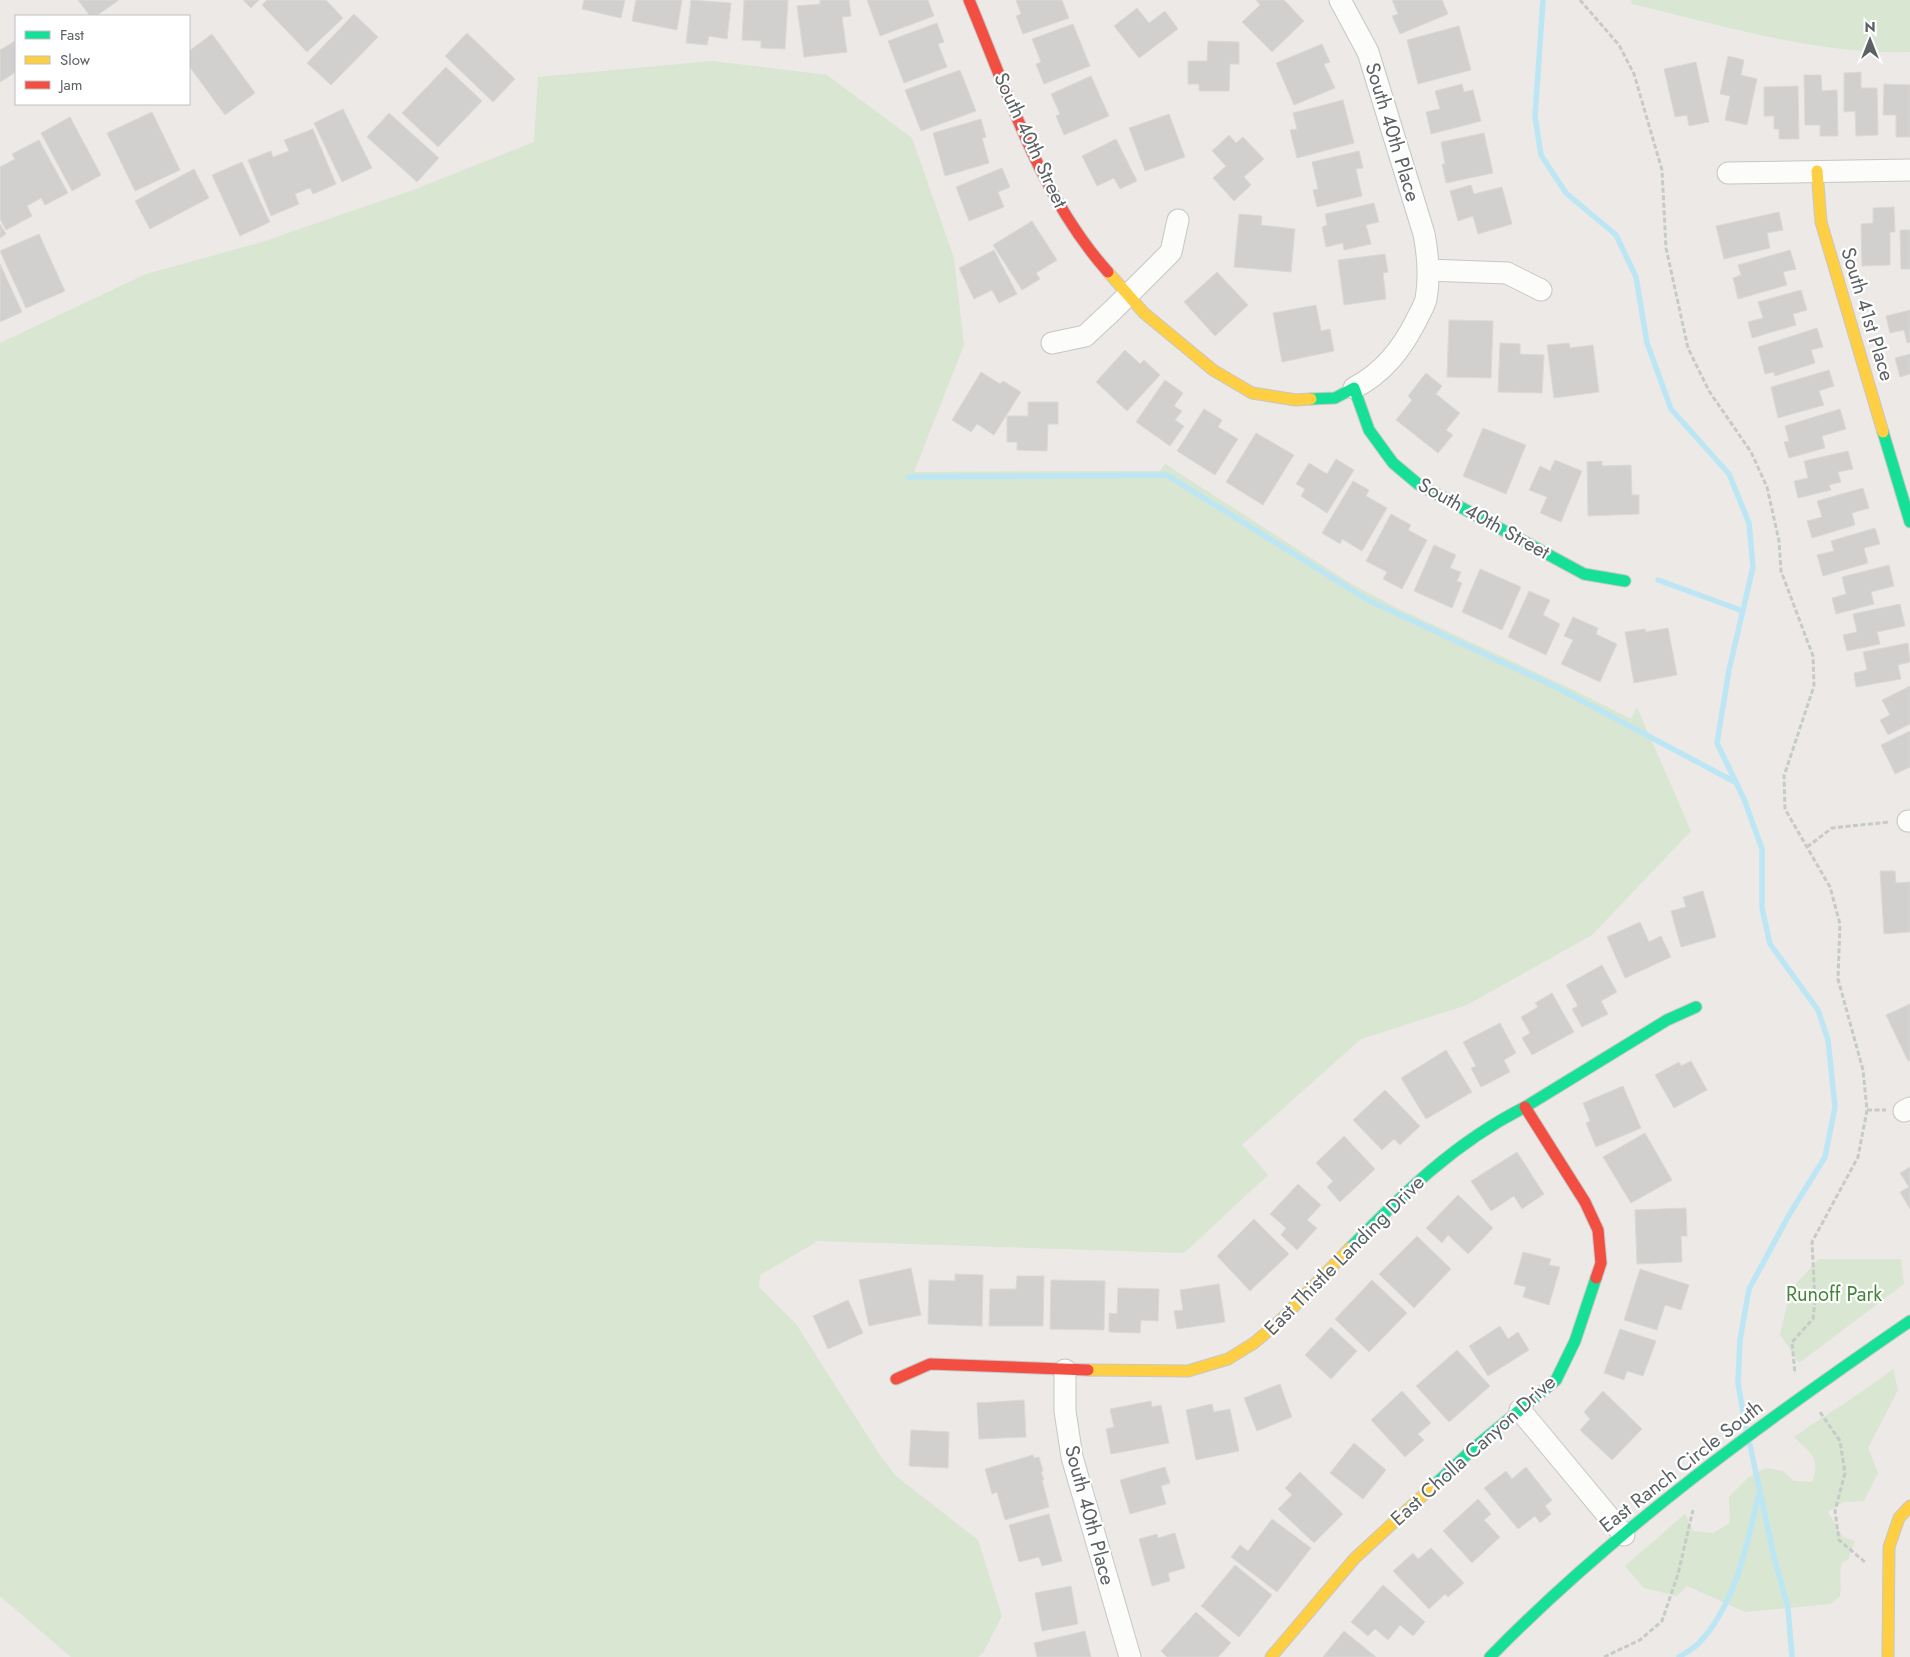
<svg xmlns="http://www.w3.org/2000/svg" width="1910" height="1657" font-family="Jost,sans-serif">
	<rect width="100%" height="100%" fill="#ece9e6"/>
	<path fill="#d8e6d2" d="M1631 0H1910V52C1817 55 1722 25 1632 4Z
		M712 61 827 75 912 138 954 258 964 345 914 472 1160 471 1165 464 1350 583 1399 609 1576 691 1631 719 1637 707 1691 831 1592 935 1467 1005 1361 1039 1242 1145 1268 1175 1184 1253 818 1241 760 1275 759 1287 796 1324 881 1457 896 1476 978 1540 1002 1616 983 1653 978 1657H71L0 1596V343L146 274 259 243 413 190 534 142 538 77Z
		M1819 1259H1901L1904 1284 1799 1363 1780 1334 1791 1289Z
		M1893 1369 1898 1390 1868 1448 1878 1473 1864 1501 1843 1502 1828 1512 1843 1537 1855 1541 1848 1560 1842 1562C1838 1574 1842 1584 1840 1596L1830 1604 1745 1612 1687 1586 1677 1596 1644 1588 1625 1566 1685 1514 1693 1531 1713 1533 1730 1523 1729 1497 1749 1477 1766 1468 1783 1471 1794 1481 1812 1482C1821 1458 1811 1453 1794 1437 1828 1413 1861 1394 1893 1369Z"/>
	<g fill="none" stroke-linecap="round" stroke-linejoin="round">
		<path stroke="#bce6f4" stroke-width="5.5" d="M1543 0 1535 116 1541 155 1566 193 1616 235 1636 277 1647 343 1671 409 1729 474 1749 523 1753 567 1729 670 1717 743 1744 799 1762 849V908L1770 944 1818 1010 1828 1040 1835 1107 1825 1157 1789 1215 1749 1289 1740 1340 1738 1383 1746 1429
			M908 477 1167 475 1368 600 1558 688 1735 782
			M1658 580 1743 611
			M1750 1445 1774 1557 1788 1608 1792 1657
			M1679 1657C1685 1653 1693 1649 1698 1644 1735 1606 1747 1546 1758 1497"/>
	</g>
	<path fill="#d2d0cf" stroke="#dbd8d6" d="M78 0H119L96 16H90Z
		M243 0H259L251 8Z
		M267 0H326L343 18 307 52 262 5Z
		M584 0H625L621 18 582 9Z
		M636 0H682L677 30 632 21Z
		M691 0 731 3 727 39 709 36 707 45 686 43Z
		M744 0H788L785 49 761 48V41L742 40Z
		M820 0H849L851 16 842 17 847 52 804 57 797 6 820 4Z
		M867 0H928L934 16 880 36Z
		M1016 0H1062L1069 18 1023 34 1016 16 1021 14Z
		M1256 0H1284L1304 21 1272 52 1242 22 1260 5Z
		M1392 0H1442L1448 14 1400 34 1392 16 1398 14Z
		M1137 8 1149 23 1165 11 1178 29 1139 58 1114 26Z
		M354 14 378 37 331 85 307 63Z
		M937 23 944 42 938 44 947 67 904 83 888 41Z
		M1073 24 1090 66 1044 84 1036 64 1041 62 1032 39Z
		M1459 26 1471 70 1418 84 1407 40Z
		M467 33 515 79 493 102 445 56Z
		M212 34 255 93 225 115 189 66V51Z
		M15 41 16 72 0 82V50Z
		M1208 41 1239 42V64H1230L1229 91H1199V84H1188V61H1207Z
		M1322 44 1330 62 1324 64 1335 88 1294 105 1276 63Z
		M1728 56 1744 60 1741 75 1757 79 1747 125 1725 120 1730 96 1720 94Z
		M1696 62 1709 122 1689 126 1687 115 1675 117 1664 69Z
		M446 67 482 101 438 147 402 113Z
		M960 70 976 111 921 131 905 90Z
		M1861 72V88H1877L1878 135 1856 136 1855 111 1844 112V73Z
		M1804 75H1821L1822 91 1837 90 1838 136H1820V125H1805Z
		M1091 76 1109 116 1064 135 1056 116 1060 114 1051 94Z
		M1462 84 1464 92 1473 90 1481 121 1431 134 1426 112 1440 109 1435 91Z
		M1884 84 1910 85V137H1896V115H1883Z
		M1798 86 1799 139H1779V129H1774V116H1764V87Z
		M1343 100 1354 143 1297 158 1290 130 1297 129 1293 113Z
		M343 109 372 168 342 182 314 123Z
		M152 112 180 170 135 191 107 133Z
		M389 113 439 158 417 182 367 137Z
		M1169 114 1185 157 1145 171 1129 128Z
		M70 117 101 175 72 191 41 133Z
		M981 119 986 137 982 138 989 163 945 176 933 133Z
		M313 129 336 184 313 194 310 188 295 194 299 204 271 216 248 160 271 151 273 157 289 151 284 140Z
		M1484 133 1493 173 1446 183 1442 164H1445L1441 142Z
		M1229 135 1236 143 1243 137 1264 159 1244 177 1251 185 1234 201 1213 178 1226 166 1212 151Z
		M1116 139 1137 181 1120 189 1114 178 1097 186 1082 156Z
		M39 140 68 193 45 205 41 198 27 206 32 216 6 230 0 219V167L15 159 12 154Z
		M1359 151 1363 168 1356 169 1362 196 1317 207 1313 190 1318 189 1312 162Z
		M242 162 270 222 240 236 212 175Z
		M1002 168 1010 187 998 192 1004 207 969 221 956 187Z
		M194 169 209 198 150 229 135 201Z
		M1471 185 1474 194 1502 187 1512 224 1478 234 1473 216 1458 221 1450 191Z
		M1374 203 1379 222 1366 225 1371 244 1344 250 1343 243 1326 247 1322 227 1327 225 1325 214Z
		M1894 207 1895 232H1890V265L1862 266 1861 224 1873 223V208Z
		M1779 212 1783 230 1767 233 1770 248 1724 259 1716 226Z
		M1239 214 1262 216 1261 225 1295 229 1291 272 1234 267Z
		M1032 221 1057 260 1036 273 1040 279 1022 290 993 245Z
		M0 224 6 234 0 238Z
		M1900 230H1910V269H1901Z
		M39 234 65 291 26 308 0 251Z
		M994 250 1017 294 999 303 992 290 974 299 959 268Z
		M1790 250 1796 269 1783 272 1787 285 1738 299 1733 278 1741 275 1738 265Z
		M1385 254 1388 272 1383 273 1386 299 1344 305 1338 260Z
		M0 264 22 312 0 322Z
		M1217 272 1248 305 1215 336 1184 302Z
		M1801 290 1807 310 1793 314 1796 325 1752 338 1748 322 1763 318 1758 302Z
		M1316 305 1321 331 1330 329 1334 351 1282 362 1273 313Z
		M1910 310V342L1907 343 1904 330 1890 333 1886 316Z
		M1449 320 1493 321 1491 378 1447 377Z
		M1817 328 1823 347 1811 350 1815 363 1775 376 1774 372 1765 374 1758 347Z
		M1500 343 1520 344V354L1544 355 1542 393 1498 392Z
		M1569 343 1570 348 1593 345 1599 392 1554 398 1547 345Z
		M1125 350 1140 364 1144 360 1160 375 1127 411 1096 382Z
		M1910 354V374L1900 377 1895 358Z
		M1829 370 1834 386 1819 391 1824 405 1778 418 1771 387Z
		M981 372 1000 384 1003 381 1021 392 994 435 977 424 971 432 952 420Z
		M1426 373 1442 386 1436 394 1460 413 1446 430 1453 435 1438 453 1396 420 1412 400 1408 396Z
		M1165 380 1183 393 1174 406 1182 411 1175 420 1184 426 1170 446 1136 422Z
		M1028 402H1058V424H1048L1047 451 1017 450V442H1007V416H1028Z
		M1204 409 1222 420 1218 427 1238 439 1215 475 1177 451Z
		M1840 409 1846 429 1822 436 1825 448 1789 458 1784 442 1789 441 1785 426Z
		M1483 428 1526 445 1506 494 1463 476Z
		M1256 433 1294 455 1263 505 1226 482Z
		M1848 451 1853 469 1838 472 1841 482 1829 485 1831 490 1798 498 1794 481 1808 478 1804 461Z
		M1336 459 1354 470 1327 513 1301 496 1305 489 1296 484 1309 463 1327 474Z
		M1555 460 1582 471 1561 522 1540 513 1547 497 1529 490 1540 466 1550 471Z
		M1602 461V466L1631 465 1632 495H1639V514L1588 516 1587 462Z
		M1353 481 1369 490 1366 496 1387 508 1362 551 1342 539 1340 544 1322 533Z
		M1863 488 1869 508 1852 513 1855 525 1812 538 1807 521 1822 517 1817 501Z
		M1391 514 1411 525 1408 530 1427 540 1402 589 1383 579 1387 572 1366 561Z
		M1875 528 1880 544 1864 548 1868 563 1823 576 1817 555 1834 551 1831 541Z
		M1434 545 1456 555 1450 568 1461 572 1457 581 1462 583 1452 608 1414 591Z
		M1889 565 1894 586 1871 592 1874 604 1836 614 1832 598 1846 594 1842 577Z
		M1480 569 1521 587 1502 630 1462 612Z
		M1529 591 1550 600 1543 615 1560 624 1546 655 1508 637Z
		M1900 604 1905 626 1877 632 1880 644 1847 651 1843 635 1857 632 1853 614Z
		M1573 617 1598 628 1596 634 1617 644 1600 682 1561 664 1573 640 1564 636Z
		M1668 628 1677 675 1634 683 1625 632 1645 629 1646 632Z
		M1908 643 1910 662 1898 665 1901 679 1856 687 1854 673 1867 670 1863 652Z
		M1910 686V724L1888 735 1880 720 1890 715 1882 700Z
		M1910 731V767L1895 774 1881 745Z
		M1880 871H1895L1896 883 1910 882V932L1884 934Z
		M1703 891 1716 937 1681 947 1671 911 1686 907 1683 897Z
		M1640 922 1649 942 1661 936 1671 957 1625 978 1607 937Z
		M1602 965 1617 992 1601 1001 1608 1014 1582 1027 1572 1009 1578 1006 1566 985Z
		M1552 993 1574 1032 1532 1055 1522 1038 1530 1033 1521 1017 1538 1007 1535 1003Z
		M1910 1004V1060L1908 1061 1886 1015Z
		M1500 1023 1516 1053 1504 1060 1510 1072 1481 1087 1471 1068 1476 1066 1463 1042Z
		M1446 1050 1472 1092 1426 1119 1401 1078Z
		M1691 1061 1707 1090 1674 1108 1655 1075 1679 1062 1681 1066Z
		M1623 1086 1641 1128 1596 1147 1586 1123 1590 1121 1583 1103Z
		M1385 1090 1420 1126 1400 1145 1394 1139 1382 1150 1353 1120Z
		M1645 1133 1672 1180 1631 1203 1603 1157Z
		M1344 1136 1375 1169 1340 1202 1327 1187 1333 1181 1316 1163Z
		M1517 1152 1544 1194 1522 1209 1514 1196 1491 1211 1471 1181Z
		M1910 1167V1209L1900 1192 1909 1187 1900 1173Z
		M1298 1184 1321 1205 1307 1220 1317 1228 1297 1250 1281 1235 1286 1228 1270 1214Z
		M1458 1195 1493 1228 1468 1254 1448 1235 1442 1243 1426 1228Z
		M1686 1208 1687 1236H1681L1682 1262 1637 1264 1635 1210Z
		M1254 1219 1289 1254 1250 1291 1217 1256Z
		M1417 1236 1451 1269 1414 1308 1379 1274Z
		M1523 1252 1551 1259 1549 1265 1560 1267 1549 1305 1523 1297 1526 1287 1514 1284Z
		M911 1268 921 1315 869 1326 859 1280Z
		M1640 1269 1689 1285 1681 1310 1665 1305 1657 1330 1624 1320Z
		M955 1274 983 1275 982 1326 928 1324 929 1280 955 1281Z
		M1017 1276H1044L1043 1326H989L990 1289H1016Z
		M1051 1280 1105 1281 1104 1330 1050 1329Z
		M1372 1280 1407 1313 1369 1352 1335 1319Z
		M1219 1284 1225 1322 1177 1329 1174 1311 1183 1310 1180 1290Z
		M1118 1288 1159 1289 1158 1321 1141 1320 1140 1333 1109 1332V1313L1117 1314Z
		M848 1300 863 1333 828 1349 813 1316Z
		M1500 1326 1508 1339 1518 1332 1529 1350 1488 1376 1469 1346Z
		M1331 1327 1357 1351 1331 1379 1305 1355Z
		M1620 1329 1656 1341 1643 1376 1627 1371 1624 1380 1604 1373Z
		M1457 1350 1490 1386 1449 1422 1416 1386Z
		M1280 1384 1292 1417 1257 1431 1244 1398Z
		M1402 1391 1431 1423 1418 1434 1424 1440 1405 1457 1371 1420Z
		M1603 1391 1642 1429 1612 1460 1580 1430 1590 1419 1584 1412Z
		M1024 1400 1026 1437 979 1439 977 1403Z
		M1151 1401 1152 1407 1161 1405 1169 1443 1111 1454 1106 1429 1114 1427 1110 1409Z
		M1212 1404 1214 1412 1230 1409 1239 1451 1196 1460 1186 1410Z
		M911 1430 949 1432 948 1468 909 1466Z
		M1354 1443 1386 1470 1363 1499 1330 1473Z
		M1033 1455 1034 1458 1039 1457 1043 1471 1041 1472 1044 1480H1042L1049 1507 1005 1520 997 1492 992 1494 985 1469Z
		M1165 1467 1170 1483 1161 1486 1166 1504 1130 1514 1120 1480Z
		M1526 1467 1552 1500 1545 1506 1551 1514 1540 1523 1535 1516 1518 1529 1484 1488 1506 1471 1512 1479Z
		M1300 1472 1343 1514 1314 1543 1278 1509 1292 1495 1285 1488Z
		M1478 1499 1491 1514 1484 1520 1500 1537 1472 1563 1443 1531Z
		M1049 1514 1062 1561 1042 1566 1039 1557 1019 1562 1009 1525Z
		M1272 1519 1311 1548 1277 1592 1231 1557 1240 1545 1248 1551Z
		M1175 1533 1185 1568 1168 1573 1170 1581 1152 1586 1139 1539 1157 1534 1158 1538Z
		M1431 1548 1464 1583 1448 1597 1445 1594 1429 1609 1393 1571 1413 1553 1418 1559Z
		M1235 1565 1272 1595 1239 1637 1201 1606Z
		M1383 1585 1425 1622 1413 1636 1400 1625 1388 1640 1375 1629 1368 1636 1351 1622Z
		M1071 1586 1078 1624 1042 1631 1035 1593Z
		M1196 1612 1231 1643 1218 1657H1167L1161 1651Z
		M1085 1631 1091 1657H1037L1034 1643Z
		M1344 1631 1376 1657H1323Z"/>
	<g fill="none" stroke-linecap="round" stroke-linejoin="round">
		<g stroke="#c6c7c6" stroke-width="23">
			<path id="street" d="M1340 0 1368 52 1424 234C1428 255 1430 277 1426 299 1424 307 1419 314 1416 321 1401 350 1383 373 1354 388
				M1728 173 1910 170
				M1428 270 1507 273 1541 290
				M1052 343 1085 336 1114 309 1171 252 1178 220
				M1908 821H1910
				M1904 1111 1910 1108
				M1065 1370V1411L1072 1457 1130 1657
				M1520 1410 1624 1535"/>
		</g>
		<g stroke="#c7c7c7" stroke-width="13">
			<path id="fast" d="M1311 399 1335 398 1354 388 1369 430 1393 463 1418 484 1584 574 1625 581
				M1883 432 1910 522
				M1350 1248C1405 1192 1454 1143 1525 1107L1667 1020 1696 1007
				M1430 1489 1475 1447 1556 1380 1575 1341 1596 1278
				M1490 1657C1613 1531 1764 1421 1910 1321"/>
		</g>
		<g stroke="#c7c7c7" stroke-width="13">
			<path id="slow" d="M1817 171 1821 222 1883 432
				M1108 272 1144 313 1213 370 1252 393 1296 400 1311 399
				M1088 1370 1188 1371 1228 1359 1254 1343 1281 1320 1350 1248
				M1271 1657 1355 1558 1430 1489
				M1888 1657 1889 1547 1899 1518 1910 1506"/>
		</g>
		<g stroke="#c7c7c7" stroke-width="13">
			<path id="jam" d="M969 0C1008 93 1040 196 1108 272
				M1525 1107 1585 1202 1598 1230 1601 1263 1596 1278
				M896 1379 930 1364 1088 1370"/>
		</g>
		<path stroke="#c6cbc7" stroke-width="3" stroke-dasharray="5 2.5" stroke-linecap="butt" d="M1580 0 1619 45 1634 74 1662 170 1666 248 1688 348 1709 391 1751 452 1767 487 1779 541 1781 571 1813 656 1814 686 1784 776 1785 809 1830 887 1840 924 1838 979 1863 1070 1867 1110 1858 1157 1812 1242 1815 1301 1813 1319 1792 1342 1795 1374
			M1807 847 1832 828 1889 822
			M1867 1110H1886
			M1820 1412 1840 1441 1845 1473 1835 1511 1839 1540 1866 1563
			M1604 1657 1640 1640 1662 1621 1678 1574 1693 1510"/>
		<use href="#street" stroke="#fcfcfb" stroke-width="21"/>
		<use href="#fast" stroke="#16e098" stroke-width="11"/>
		<use href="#slow" stroke="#ffcf43" stroke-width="11"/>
		<use href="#jam" stroke="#f24e42" stroke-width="11"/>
	</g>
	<g text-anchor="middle" stroke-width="4.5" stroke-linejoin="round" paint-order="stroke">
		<g font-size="20" fill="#5c6164" stroke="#fff">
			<text transform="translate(1393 132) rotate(73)" y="7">South 40th Place</text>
			<text transform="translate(1031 140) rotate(65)" y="7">South 40th Street</text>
			<text transform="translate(1868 314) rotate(73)" y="7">South 41st Place</text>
			<text transform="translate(1484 518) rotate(29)" y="7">South 40th Street</text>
			<text transform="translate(1344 1255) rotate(-45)" y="7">East Thistle Landing Drive</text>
			<text transform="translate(1473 1450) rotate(-42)" y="7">East Cholla Canyon Drive</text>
			<text transform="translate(1681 1466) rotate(-38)" y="7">East Ranch Circle South</text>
			<text transform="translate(1090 1515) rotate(75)" y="7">South 40th Place</text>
		</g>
		<g font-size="20" fill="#43853a" stroke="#fff">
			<text x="1834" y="1301">Runoff Park</text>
		</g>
	</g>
	<rect x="15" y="15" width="175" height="90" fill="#ffffff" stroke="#bec0c1"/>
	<rect x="25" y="31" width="25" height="8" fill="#16e098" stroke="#bec0c1"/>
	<text x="60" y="40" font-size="15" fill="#5c6164">Fast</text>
	<rect x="25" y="56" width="25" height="8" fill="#ffcf43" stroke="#bec0c1"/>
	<text x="60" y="65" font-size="15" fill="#5c6164">Slow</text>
	<rect x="25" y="81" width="25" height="8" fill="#f24e42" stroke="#bec0c1"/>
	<text x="60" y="90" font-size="15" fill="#5c6164">Jam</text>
	<g transform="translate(1870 40)" stroke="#ffffff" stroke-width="4" paint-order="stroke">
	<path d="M0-4L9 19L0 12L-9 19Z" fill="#5c6164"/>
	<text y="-8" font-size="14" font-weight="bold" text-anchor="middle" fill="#5c6164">N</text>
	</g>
</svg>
